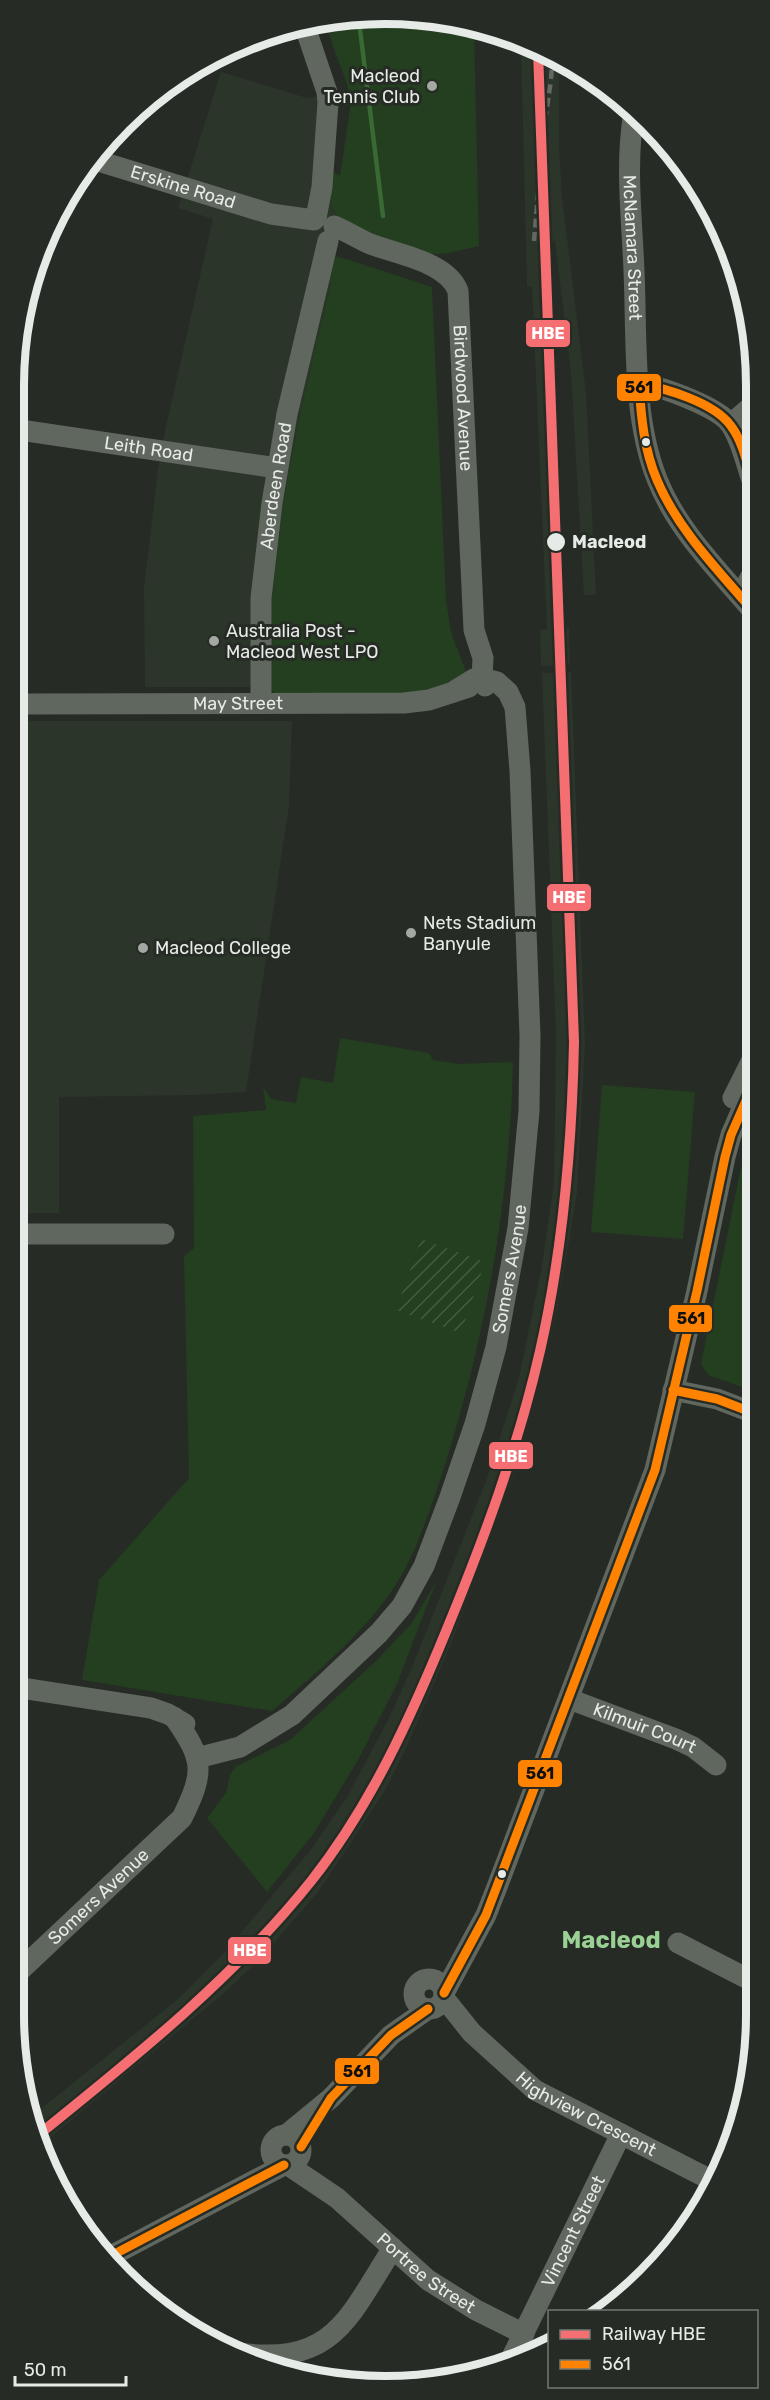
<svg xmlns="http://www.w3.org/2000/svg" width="770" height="2400" font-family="Rubik,sans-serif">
	<defs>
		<pattern id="garden-furrows" width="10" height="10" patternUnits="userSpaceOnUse" patternTransform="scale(1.5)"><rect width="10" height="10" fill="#233f1f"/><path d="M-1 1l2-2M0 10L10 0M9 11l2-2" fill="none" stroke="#435b40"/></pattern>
	</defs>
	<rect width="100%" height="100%" fill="#272b26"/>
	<path fill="#2b352a" d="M521 45 559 59V147L562 198 586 392 596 595H584L571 372 555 241H550L552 285H549L563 626 569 627 570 665 541 666 540 630 547 629 532 287 527 286Z
		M221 72 307 98 335 93 337 122 331 169 334 172 331 189V199L333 208 345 222 331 256 326 280 331 281 295 437 285 494 273 593V667L269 687H145L144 588 158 470 165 431 213 219 178 208Z
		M571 672 585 1044 577 1193 557 1311 546 1359 517 1465 493 1532 450 1646 407 1746 384 1792 318 1892 260 1959 224 1993 40 2146 33 2115 177 2000 221 1956 310 1851 347 1797 389 1718 413 1665 487 1478 519 1378 541 1271 554 1183 556 1034 542 673Z
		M19 721H292L289 805 246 1092 193 1095 59 1097V1213H17Z"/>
	<path fill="#233f1f" d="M324 21H458L474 27 479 246C464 249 447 255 433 254 418 254 343 225 335 213 328 201 331 186 334 172L340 176 351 102 347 84Z
		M331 256 343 258 432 287 446 600 451 632 468 677 421 694 275 693 269 687 268 668 273 667C273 643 271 618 273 593 280 488 307 384 331 282L326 280Z
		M340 1038 429 1053 433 1060 459 1064 513 1062C510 1200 486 1336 444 1468 432 1504 418 1549 398 1581 369 1629 314 1675 272 1711L82 1680 99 1580 189 1478 184 1256 194 1248 193 1116 266 1110 263 1086 271 1099 296 1103 301 1077 333 1083Z
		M602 1085 695 1092 683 1239 591 1232Z
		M751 1130V1390L708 1375 701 1364 745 1148Z
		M436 1582 397 1684 358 1760 314 1833 267 1892 207 1818 226 1793 230 1775 235 1767 290 1740 377 1660 411 1624Z"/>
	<path fill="url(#garden-furrows)" d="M421 1239 485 1262 461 1333 396 1310Z"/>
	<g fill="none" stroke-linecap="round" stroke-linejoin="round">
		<path stroke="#396934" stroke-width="4.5" d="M359 21 383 216"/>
		<g stroke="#60675e" stroke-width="21">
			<path d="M304 24 327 92 328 103 322 187 316 218"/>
			<path id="s1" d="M634 112C625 164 632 219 634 271 637 338 632 416 657 479 677 530 718 570 753 611"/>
			<path id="s2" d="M95 160 271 214 314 220"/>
			<path id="s3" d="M334 226C346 231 357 238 368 243 394 254 447 261 458 291L474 630 483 658 482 678 485 686"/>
			<path d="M639 384C660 385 720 408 731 425 742 442 746 464 753 483"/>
			<path d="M731 424 753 405"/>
			<path id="s4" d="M20 430 277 468"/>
			<path d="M740 596 753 573"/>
			<path id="s5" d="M261 703V598L272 503 287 414 328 241"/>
			<path id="s6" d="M19 704 404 703 429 700 469 687"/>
			<path d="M733 1098 752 1060"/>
			<path d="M17 1234H164"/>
			<path d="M673 1390 717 1399 751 1412"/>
			<path d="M15 1687 151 1708 168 1714 185 1724"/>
			<path id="s7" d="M569 1699 676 1739 693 1747 716 1765"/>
			<path id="s8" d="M197 1758 240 1747 292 1715 379 1633 402 1606 424 1566 450 1497 475 1424 496 1347 518 1228 529 1111 530 1036 520 771 515 707 508 692 497 682 481 678 474 679 456 690"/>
			<path d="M678 1943 750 1980"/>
			<path id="s9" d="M14 1976 182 1818C205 1771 204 1760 174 1717"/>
			<circle cx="429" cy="1994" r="15"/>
			<path d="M444 1993 486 1915 497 1887 655 1470 697 1291 725 1157 731 1135 752 1086"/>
			<path id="s10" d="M444 1998 472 2033 535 2090 711 2180"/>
			<circle cx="286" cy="2150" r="15"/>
			<path d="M286 2135 331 2098 391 2035 428 2009"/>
			<path id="s11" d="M288 2165 337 2198 428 2280 476 2310 524 2334"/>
			<path d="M105 2259 284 2165"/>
			<path d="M238 2353C334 2366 348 2318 393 2248"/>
			<path id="s12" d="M511 2359 621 2134"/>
		</g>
		<path stroke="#636863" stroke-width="4.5" stroke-dasharray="9 4.5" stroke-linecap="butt" d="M551 79 553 56
			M534 241 543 135 551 80"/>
		<g stroke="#262c25" stroke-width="14">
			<path id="bus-1" d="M753 611C718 570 678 530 657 480 644 450 641 416 639 384 666 388 715 403 731 426 743 442 747 464 753 483
				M673 1390 717 1399 751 1412
				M444 1993 486 1915 655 1470 697 1291 725 1157 731 1135 752 1087
				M301 2147 331 2098 391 2035 428 2009
				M105 2259 284 2165"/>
		</g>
		<use href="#bus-1" stroke="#ff8200" stroke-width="9"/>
		<g stroke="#262c25" stroke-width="15">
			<path id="rail-1" d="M37 2136C135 2057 234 1978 312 1880 371 1805 411 1717 447 1629 484 1539 518 1447 540 1351 563 1250 572 1146 574 1042L538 51"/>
		</g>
		<use href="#rail-1" stroke="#f56f72" stroke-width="10"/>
	</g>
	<g fill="#a4a8a3" stroke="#262c25" stroke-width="2">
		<circle cx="432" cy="86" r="6"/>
		<circle cx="214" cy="641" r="6"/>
		<circle cx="411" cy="933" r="6"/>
		<circle cx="143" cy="948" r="6"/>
	</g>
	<g fill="#e7ebe7" stroke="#262c25" stroke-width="2">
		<circle cx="646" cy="442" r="5"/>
		<circle cx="556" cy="542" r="10"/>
		<circle cx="502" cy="1874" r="5"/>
	</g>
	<g text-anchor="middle" stroke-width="6" stroke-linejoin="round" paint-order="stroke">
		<g font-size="18" fill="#e7ebe7" stroke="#262c25" text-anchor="start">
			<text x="420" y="82" text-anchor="end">Macleod<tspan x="420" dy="21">Tennis Club</tspan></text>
			<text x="226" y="637">Australia Post -<tspan x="226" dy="21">Macleod West LPO</tspan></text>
			<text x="423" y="929">Nets Stadium<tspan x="423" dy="21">Banyule</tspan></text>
			<text x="155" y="954">Macleod College</text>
		</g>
		<g font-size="18" fill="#e7ebe7" stroke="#262c25">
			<text dy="6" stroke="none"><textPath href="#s2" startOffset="92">Erskine Road</textPath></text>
			<text dy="6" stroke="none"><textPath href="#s1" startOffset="136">McNamara Street</textPath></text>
			<text dy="6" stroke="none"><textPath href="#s3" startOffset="250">Birdwood Avenue</textPath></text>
			<text dy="6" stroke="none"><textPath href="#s4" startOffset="130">Leith Road</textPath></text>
			<text dy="6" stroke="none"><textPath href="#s5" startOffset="218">Aberdeen Road</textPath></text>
			<text dy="6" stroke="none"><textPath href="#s6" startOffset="219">May Street</textPath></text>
			<text dy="6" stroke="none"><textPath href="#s8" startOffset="616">Somers Avenue</textPath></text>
			<text dy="6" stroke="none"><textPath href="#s7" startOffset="81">Kilmuir Court</textPath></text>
			<text dy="6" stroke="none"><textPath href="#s9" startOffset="116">Somers Avenue</textPath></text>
			<text dy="6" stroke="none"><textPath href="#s10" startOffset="186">Highview Crescent</textPath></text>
			<text dy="6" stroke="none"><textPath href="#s12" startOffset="142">Vincent Street</textPath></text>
			<text dy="6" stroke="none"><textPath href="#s11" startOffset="176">Portree Street</textPath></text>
		</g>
		<g font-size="18" font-weight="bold" fill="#e7ebe7" stroke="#262c25" text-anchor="start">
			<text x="572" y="548">Macleod</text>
		</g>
		<g font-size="24" font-weight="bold" fill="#9ad093" stroke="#262c25">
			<text x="611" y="1948">Macleod</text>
		</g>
	</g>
	<path d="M0 0H770V2400H0ZM385 24H385A361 361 0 0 1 746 385V2015A361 361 0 0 1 385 2376H385A361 361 0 0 1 24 2015V385A361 361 0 0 1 385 24Z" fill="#262c25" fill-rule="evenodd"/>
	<path fill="none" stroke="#e7ebe7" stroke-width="8" d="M385 24H385A361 361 0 0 1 746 385V2015A361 361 0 0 1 385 2376H385A361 361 0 0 1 24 2015V385A361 361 0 0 1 385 24Z"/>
	<g stroke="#262c25" stroke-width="2">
		<rect x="525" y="319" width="46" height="29" rx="6" fill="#f56f72"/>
		<rect x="616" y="373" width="46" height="29" rx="6" fill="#ff8200"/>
		<rect x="546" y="883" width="46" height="29" rx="6" fill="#f56f72"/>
		<rect x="668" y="1304" width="45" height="29" rx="6" fill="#ff8200"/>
		<rect x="488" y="1441" width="46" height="29" rx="6" fill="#f56f72"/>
		<rect x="517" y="1759" width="46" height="29" rx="6" fill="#ff8200"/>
		<rect x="227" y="1936" width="45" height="29" rx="6" fill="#f56f72"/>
		<rect x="334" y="2057" width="46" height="28" rx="6" fill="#ff8200"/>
	</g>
	<g font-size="16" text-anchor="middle" font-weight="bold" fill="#fff">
		<text x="548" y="339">HBE</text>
		<text x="569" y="903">HBE</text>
		<text x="511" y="1462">HBE</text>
		<text x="250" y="1956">HBE</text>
	</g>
	<g font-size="16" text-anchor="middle" font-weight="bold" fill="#111">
		<text x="639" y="393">561</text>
		<text x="691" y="1324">561</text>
		<text x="540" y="1779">561</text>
		<text x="357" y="2077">561</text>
	</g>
	<rect x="548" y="2310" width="210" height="78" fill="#262c25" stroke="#737873" stroke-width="1.5"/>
	<rect x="560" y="2330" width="30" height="9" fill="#f56f72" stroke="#737873" stroke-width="1.5"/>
	<text x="602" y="2340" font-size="18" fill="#e7ebe7">Railway HBE</text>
	<rect x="560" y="2360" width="30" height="9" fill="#ff8200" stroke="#737873" stroke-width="1.5"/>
	<text x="602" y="2370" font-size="18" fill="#e7ebe7">561</text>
	<path d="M15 2376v9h111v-9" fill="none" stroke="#e7ebe7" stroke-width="3"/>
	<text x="24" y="2376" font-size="18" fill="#e7ebe7" stroke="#262c25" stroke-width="4.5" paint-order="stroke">50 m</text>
</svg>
